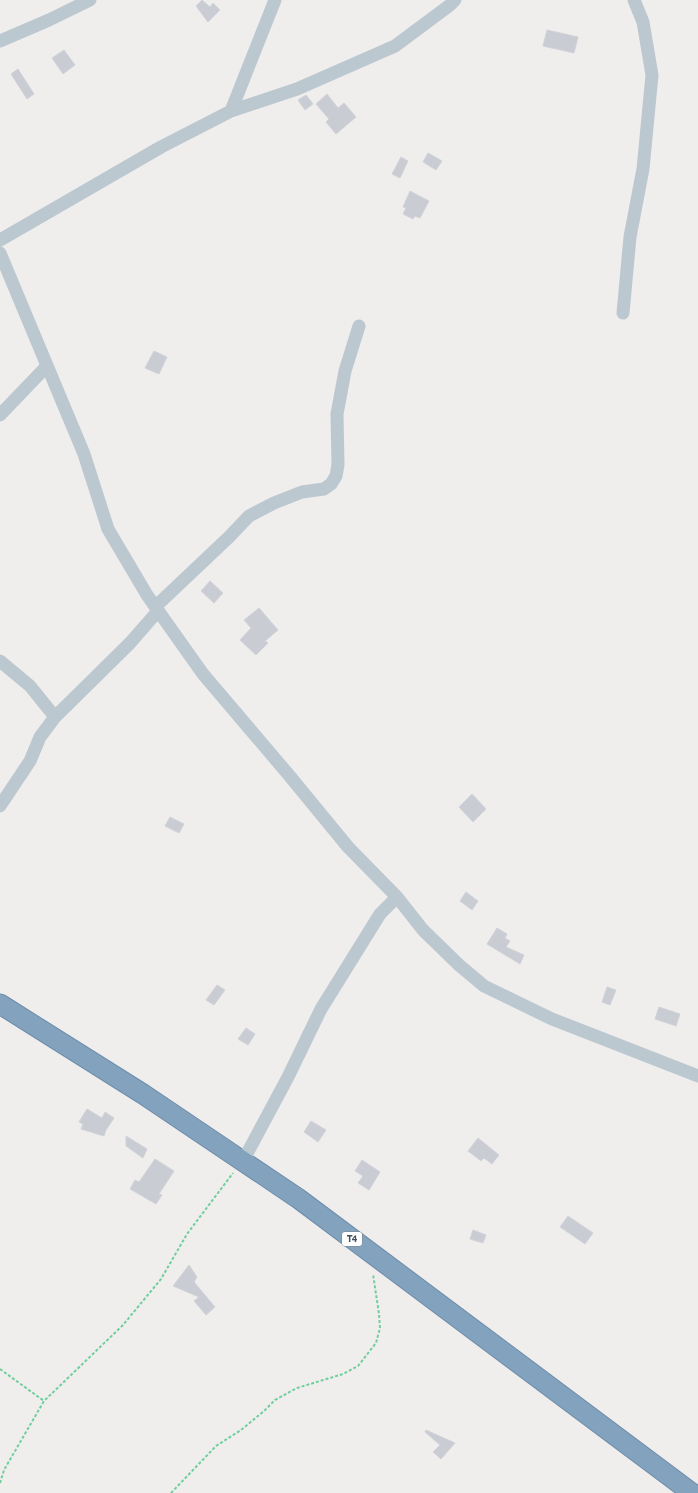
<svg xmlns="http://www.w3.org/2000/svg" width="698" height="1493" font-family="Commissioner,sans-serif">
	<rect width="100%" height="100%" fill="#f0eded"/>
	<path fill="#c9ccd2" stroke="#d0d3d9" d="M202 0 210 7 213 3 220 10 208 22 196 6Z
		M547 30 578 37 574 53 543 46Z
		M64 50 75 65 63 74 52 58Z
		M18 69 34 94 27 99 11 74Z
		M327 94 338 108 344 103 356 117 336 134 326 122 329 119 316 104Z
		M306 95 313 104 305 110 298 100Z
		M428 153 442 161 436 170 423 162Z
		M401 157 408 161 400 178 392 174Z
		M410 191 429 201 420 218 415 216 413 219 403 214 406 208 403 207Z
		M154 351 167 357 159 374 145 368Z
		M210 581 223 593 214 603 201 591Z
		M259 608 278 630 265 641 268 643 256 655 240 640 251 628 244 620Z
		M472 794 486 809 473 822 459 807Z
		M170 817 184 824 179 833 165 826Z
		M466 892 478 901 472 910 460 901Z
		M497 928 507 934 505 938 510 941 506 947 524 955 520 964 487 944Z
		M217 985 225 990 214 1005 206 1000Z
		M607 987 616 990 610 1005 602 1002Z
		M659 1007 680 1014 676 1026 655 1019Z
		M246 1028 255 1034 248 1045 238 1039Z
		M87 1109 102 1118 105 1112 114 1118 106 1130 104 1136 81 1129 83 1124 79 1122Z
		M311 1121 326 1130 318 1142 304 1132Z
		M126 1136 147 1149 143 1158 126 1146Z
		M478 1138 499 1155 492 1164 484 1158 481 1161 468 1151Z
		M155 1159 174 1171 159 1194 162 1195 156 1204 130 1189 135 1180 139 1182Z
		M362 1160 380 1172 369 1190 358 1183 363 1176 355 1171Z
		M568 1216 593 1233 585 1244 560 1227Z
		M473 1230 486 1235 483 1243 470 1239Z
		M189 1265 197 1277 194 1282 215 1307 206 1315 194 1301 199 1297 173 1286Z
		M426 1430 455 1443 441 1459 433 1452 440 1445 425 1432Z"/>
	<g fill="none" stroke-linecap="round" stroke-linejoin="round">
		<g stroke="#6d8daa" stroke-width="21">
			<path id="highway" d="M0 1004 143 1094 299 1199 692 1493"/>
		</g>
		<path stroke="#6fcf9c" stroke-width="2" stroke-dasharray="3 2" stroke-linecap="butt" d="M0 1369 44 1401
			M0 1483 4 1470 44 1401 123 1325 161 1279 187 1234 233 1173
			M171 1493 216 1446 241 1430 264 1411 275 1400 297 1388 343 1374 358 1366 376 1343 380 1328 379 1314 373 1274"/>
		<path stroke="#bcc8d0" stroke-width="13" d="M0 41 49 20 90 0
			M231 111 275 0
			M0 240 161 147 231 111 297 89 395 46 450 5 455 0
			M0 253 84 454 108 529 147 595 203 674 288 774 348 847 397 897 423 930 459 965 484 986 552 1019 698 1076
			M623 313 630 237 643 169 652 75 643 22 634 0
			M0 415 46 367
			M155 607 229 537 249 516 274 503 302 492 324 489 331 484 336 476 338 465 337 414 345 371 359 326
			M0 661 30 686 55 717
			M0 806 30 761 40 737 55 717 130 643 158 611
			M243 1161 288 1077 321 1009 380 914 397 897"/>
		<use href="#highway" stroke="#82a2be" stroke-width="19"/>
	</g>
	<g text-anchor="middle" stroke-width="3" stroke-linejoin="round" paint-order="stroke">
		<rect fill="#fff" stroke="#7c858c" stroke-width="1" x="342" y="1232" width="20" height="14" rx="3"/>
		<g font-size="9" font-weight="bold" fill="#44515b">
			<text x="352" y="1242">T4</text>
		</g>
	</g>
</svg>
